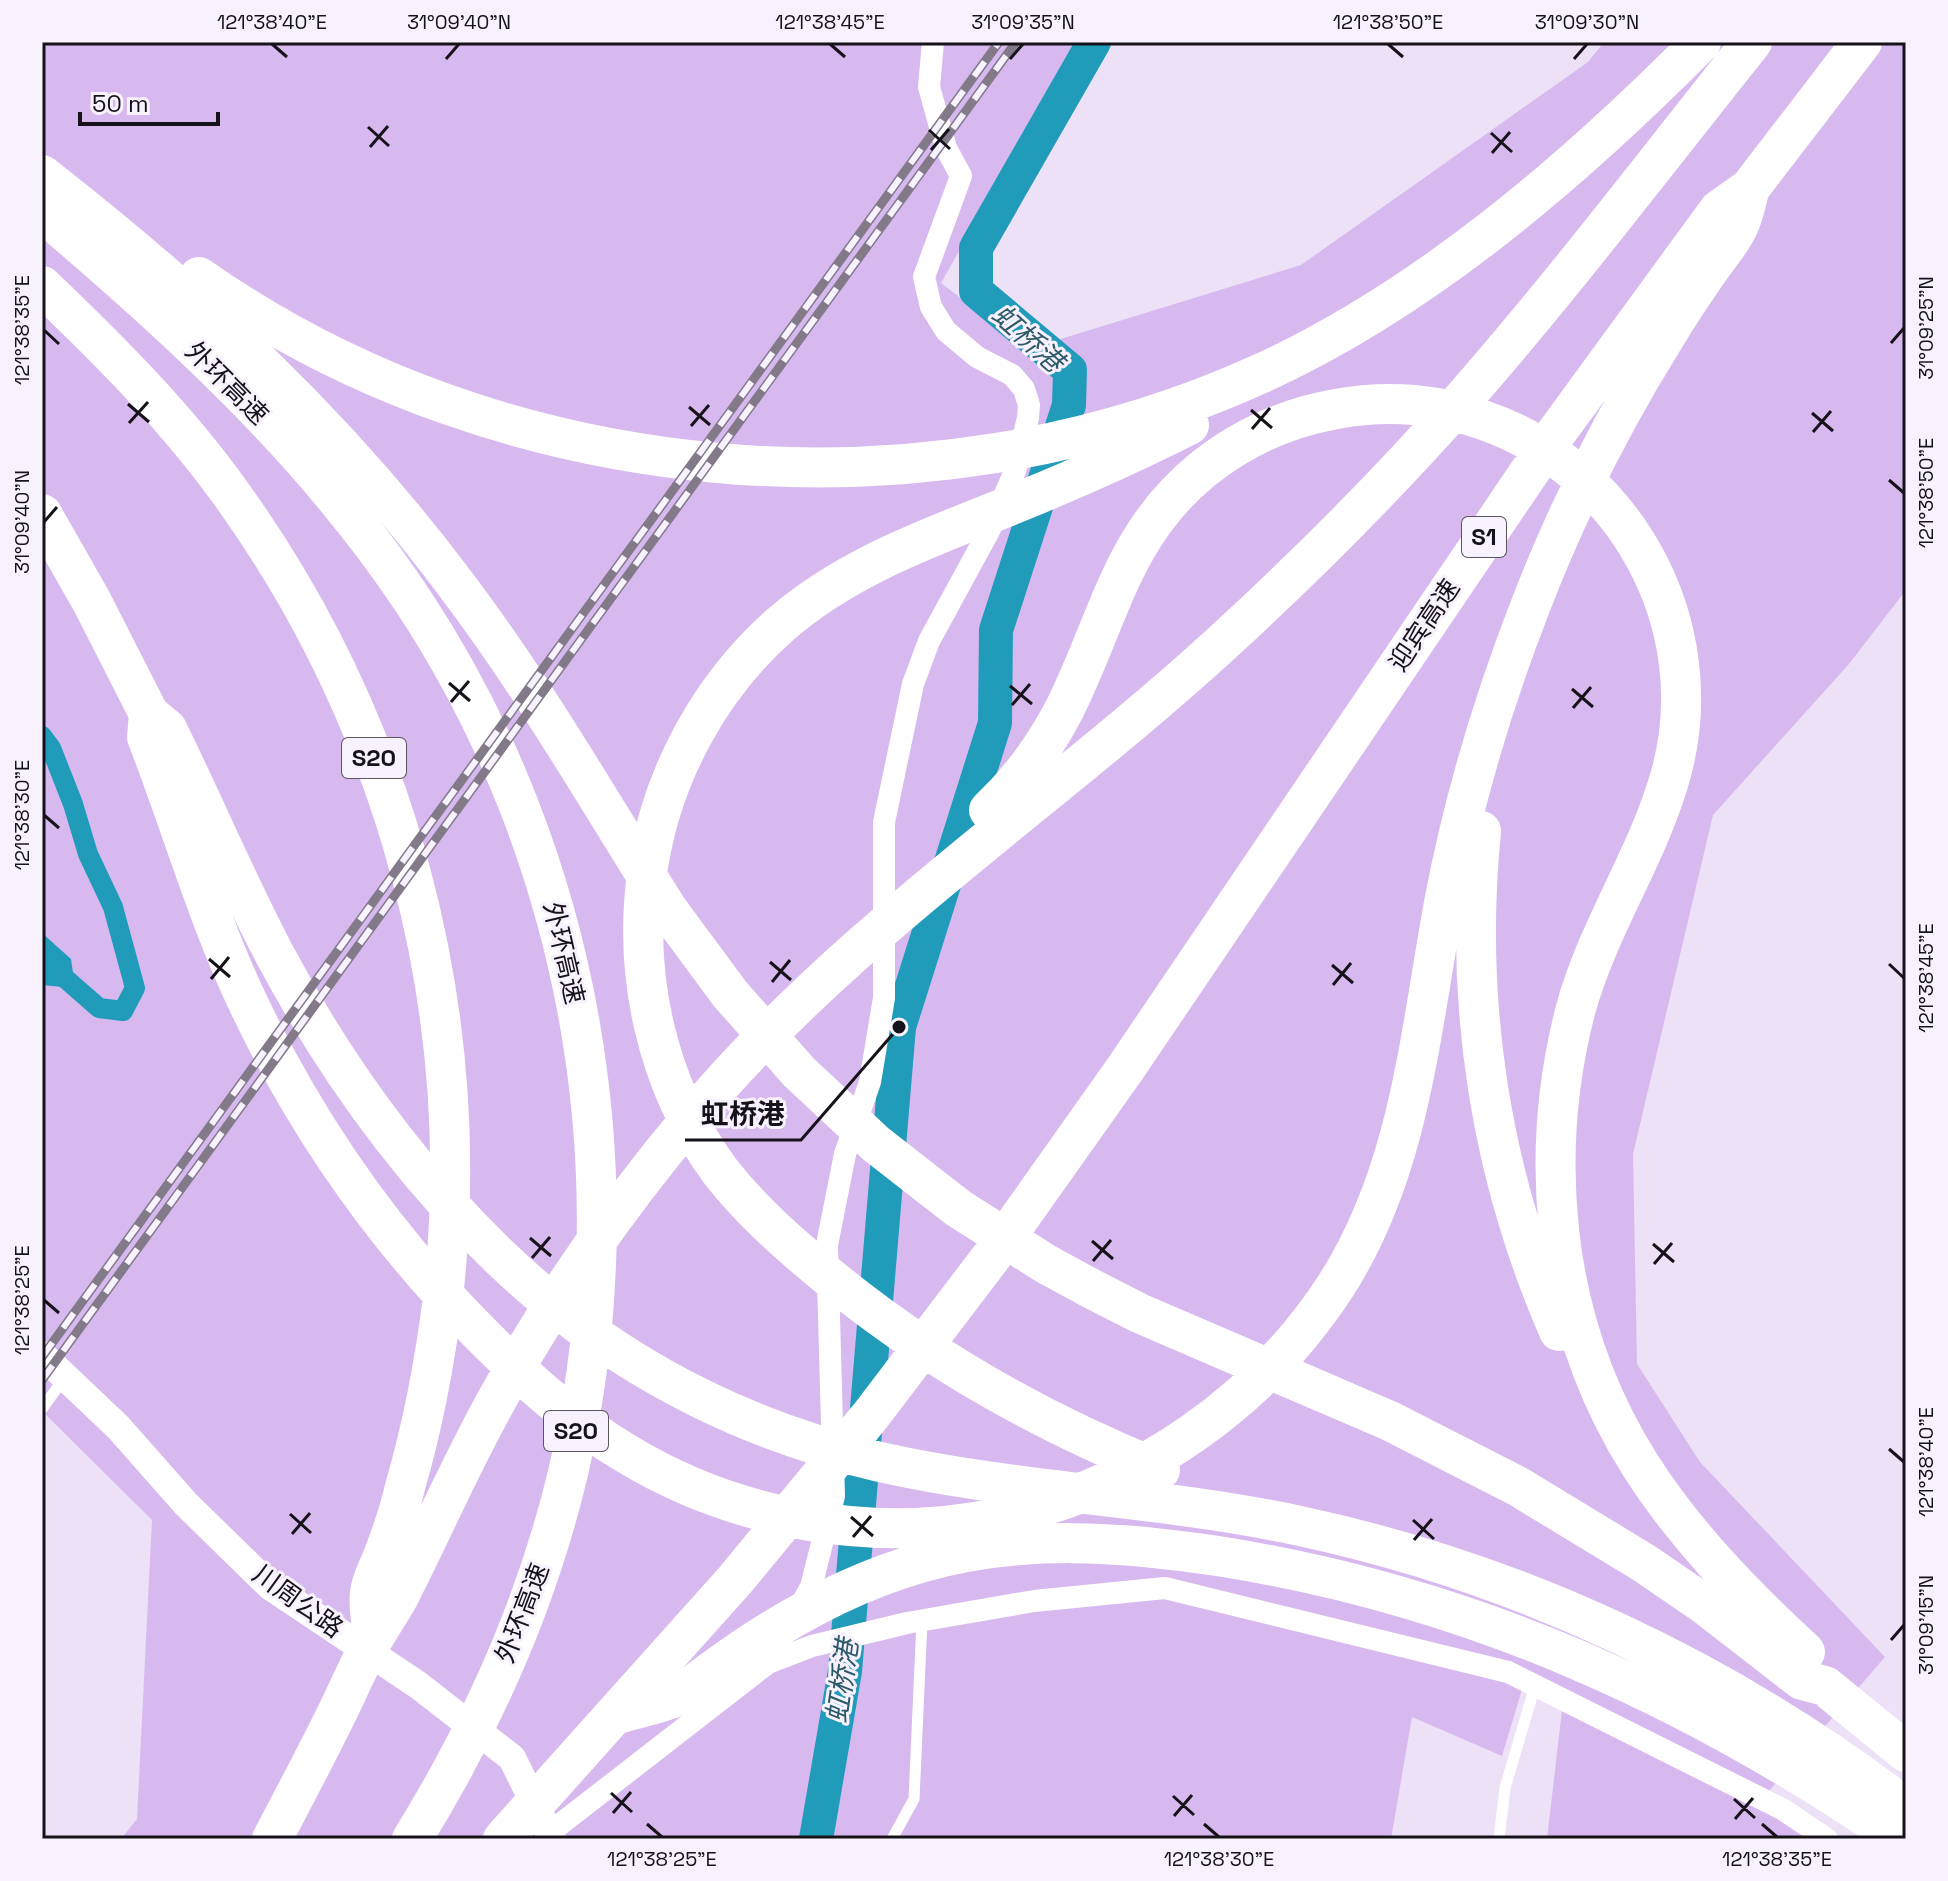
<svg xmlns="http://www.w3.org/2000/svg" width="1948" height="1881" font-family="'Space Grotesk','Noto Sans SC',sans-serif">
	<rect width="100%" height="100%" fill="#ede1f7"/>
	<path fill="#d7b9ef" d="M42 42H1078L941 283 1028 349 1301 265 1588 62 1604 42H1906V590L1849 664 1713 815 1633 1154 1637 1364 1700 1462 1885 1657 1769 1791 1527 1673 1502 1756 1412 1717 1391 1839H121L137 1819 152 1520 42 1411Z
		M1562 1710 1677 1752 1807 1839H1547Z"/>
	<path fill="#219bba" d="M42 933 71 959 73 973 63 987 42 985Z"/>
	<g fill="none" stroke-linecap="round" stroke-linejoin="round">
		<path stroke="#219bba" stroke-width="20" d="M42 736 51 748 73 804 88 854 113 907 135 988 123 1011 99 1008 67 980"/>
		<path stroke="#219bba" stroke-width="34" d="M816 1839 845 1671 899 1027 995 723 996 630 1069 405 1070 370 976 291V248L1094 42"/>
		<path stroke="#fff" stroke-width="11" d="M42 1409 65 1377
			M892 1839 914 1799 922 1621
			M1499 1839 1505 1788 1535 1686"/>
		<path stroke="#fff" stroke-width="22" d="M768 1663 812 1646 907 1623 1034 1601 1165 1588 1508 1672 1784 1810 1827 1839
			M549 1833 768 1663 811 1587 834 1496 827 1245 845 1154 870 1082 884 998V822L913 684 929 641 989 531 1015 471 1028 418 1029 405 1024 389 1012 375 977 357 946 331 931 307 924 277 961 176 946 148 929 87 933 42"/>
		<path stroke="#fff" stroke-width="28" d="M42 1355 118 1427 186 1504 270 1586 418 1685 512 1758 552 1839"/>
		<path stroke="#fff" stroke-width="40" d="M42 175C198 297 338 426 457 586 535 689 599 801 668 910L730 994 799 1072 876 1144 958 1208 1046 1264 1092 1289 1139 1313 1390 1421 1519 1487 1644 1563 1704 1604 1802 1680 1825 1686 1906 1752
			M42 212C178 327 314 452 413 601 581 855 637 1177 568 1473 537 1603 482 1726 412 1839
			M199 277C503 491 924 527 1262 373 1426 298 1575 169 1701 42
			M42 286C110 351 177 418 232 495 398 726 475 1014 443 1297 435 1362 423 1425 405 1487 400 1509 393 1530 385 1551 381 1564 371 1579 370 1593 368 1607 372 1623 373 1637
			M42 514 92 602 149 714 167 729C204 804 236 881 275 955 342 1081 433 1203 542 1295 639 1377 757 1434 880 1462 1018 1493 1161 1496 1300 1526 1519 1573 1728 1671 1906 1808
			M149 714 147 737C182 827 208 920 250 1007 306 1124 381 1232 472 1325 519 1373 569 1420 627 1454 738 1521 875 1544 1002 1517 1140 1486 1260 1403 1337 1284 1411 1167 1420 1031 1445 898 1464 799 1493 702 1530 607 1566 513 1612 422 1665 337 1680 312 1696 288 1713 264 1721 253 1731 241 1737 229 1744 217 1746 201 1750 188
			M989 810C1021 780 1045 747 1065 708 1109 620 1121 536 1202 470 1279 407 1389 387 1483 420 1626 469 1710 624 1672 770 1650 853 1599 925 1576 1008 1557 1080 1551 1155 1559 1230 1579 1415 1673 1530 1805 1652
			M1481 831C1464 1002 1490 1173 1559 1331
			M1160 1470C1041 1422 929 1359 829 1277 790 1245 751 1211 720 1171 656 1084 632 972 648 867 662 775 710 687 780 625 847 566 932 537 1014 504 1073 480 1132 454 1189 425
			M618 1714C637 1708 659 1704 678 1696 686 1692 693 1685 700 1680 715 1668 730 1658 746 1647 800 1611 857 1581 920 1563 1021 1534 1121 1541 1224 1557 1473 1597 1692 1697 1899 1839
			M272 1839C294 1797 316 1756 337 1713 349 1688 360 1663 373 1639 381 1625 390 1612 398 1598 434 1528 464 1456 504 1387 558 1291 622 1200 693 1116 849 931 1045 805 1221 644 1305 567 1386 486 1462 400 1563 285 1656 162 1752 42
			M503 1839 735 1580 871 1415 1001 1244 1125 1069 1551 440 1719 210 1750 188 1862 42"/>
		<g stroke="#827a89" stroke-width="9">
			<path id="rail" d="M42 1357 999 42
				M42 1380 1016 42"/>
		</g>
		<use href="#rail" stroke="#f8f1fe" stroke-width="6" stroke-dasharray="18" stroke-linecap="butt"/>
	</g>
	<path fill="none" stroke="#161219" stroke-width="3" d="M272 44 287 57M830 44 845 57M1388 44 1403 57M446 59 459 44M1010 59 1023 44M1574 59 1587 44M368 127 389 146M929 130 950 149M1491 133 1512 152M370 147 388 126M931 150 949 129M1492 153 1510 132M44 330 59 344M1891 343 1904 328M128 404 149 422M689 407 710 425M1251 410 1272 428M1812 413 1833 431M129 423 148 402M691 426 709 405M1252 429 1270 408M1813 432 1831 411M1889 480 1904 493M44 522 57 507M449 683 470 701M1010 686 1032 704M1572 689 1593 707M451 702 469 681M1012 705 1030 684M1573 708 1591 687M44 815 59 828M209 959 230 977M770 962 791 980M1889 964 1904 978M1332 965 1353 983M211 979 229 957M772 982 790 960M1333 985 1351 963M530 1238 551 1256M1092 1241 1113 1259M1653 1244 1674 1262M532 1258 550 1237M1093 1261 1111 1240M1654 1264 1672 1243M44 1300 59 1313M1889 1449 1904 1462M290 1514 311 1533M851 1517 873 1536M1413 1520 1434 1539M292 1534 310 1513M853 1537 871 1516M1414 1540 1432 1519M1891 1640 1904 1625M611 1793 632 1812M1173 1796 1194 1815M1734 1799 1755 1818M613 1813 631 1792M1174 1816 1192 1795M1735 1819 1753 1798M647 1824 662 1837M1204 1824 1219 1837M1762 1824 1777 1837"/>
	<g text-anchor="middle" stroke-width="6" stroke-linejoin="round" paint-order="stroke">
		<g fill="#f8f1fe" stroke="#5a555e" stroke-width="2">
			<rect x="1462" y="517" width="44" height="40" rx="6"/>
			<rect x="342" y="738" width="64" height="40" rx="6"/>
			<rect x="544" y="1411" width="64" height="40" rx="6"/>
		</g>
		<g font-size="24" font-weight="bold" fill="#161219">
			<text x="1484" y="545">S1</text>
			<text x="374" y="766">S20</text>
			<text x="576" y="1439">S20</text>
		</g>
		<g font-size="26" fill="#161219" stroke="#f8f1fe">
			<text transform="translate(227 383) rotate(45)" y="9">外环高速</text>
			<text transform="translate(1424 625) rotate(-56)" y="9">迎宾高速</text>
			<text transform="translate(564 953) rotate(77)" y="9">外环高速</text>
			<text transform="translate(298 1601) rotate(36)" y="9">川周公路</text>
			<text transform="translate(522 1613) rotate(-69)" y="9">外环高速</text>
		</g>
		<g font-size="28" font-style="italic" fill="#2c5a68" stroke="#f8f1fe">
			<text transform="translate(1028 338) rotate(42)" y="10">虹桥港</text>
			<text transform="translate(842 1681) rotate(-82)" y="10">虹桥港</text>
		</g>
	</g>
	<path fill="none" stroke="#161219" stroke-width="3" d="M899 1027L801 1140H685"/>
	<circle fill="#161219" stroke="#f8f1fe" stroke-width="3" cx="899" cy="1027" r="8"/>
	<g font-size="28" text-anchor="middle" font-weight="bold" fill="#161219" stroke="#f8f1fe" stroke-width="6" stroke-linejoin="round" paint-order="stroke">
		<text x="743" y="1124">虹桥港</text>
	</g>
	<rect width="1948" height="1881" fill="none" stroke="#f8f1fe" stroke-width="88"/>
	<path d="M80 112v12h138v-12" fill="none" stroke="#161219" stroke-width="4"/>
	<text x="92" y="112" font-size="24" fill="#161219" stroke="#f8f1fe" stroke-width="6" paint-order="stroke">50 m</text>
	<rect x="44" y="44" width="1860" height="1793" fill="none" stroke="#161219" stroke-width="3"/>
	<g font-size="20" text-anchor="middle" fill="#161219">
		<text x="272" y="29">121°38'40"E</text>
		<text x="459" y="29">31°09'40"N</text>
		<text x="830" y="29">121°38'45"E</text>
		<text x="1023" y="29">31°09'35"N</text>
		<text x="1388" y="29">121°38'50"E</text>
		<text x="1587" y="29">31°09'30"N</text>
		<text transform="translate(1926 328) rotate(-90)" y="7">31°09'25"N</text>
		<text transform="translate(22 330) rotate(-90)" y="7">121°38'35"E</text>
		<text transform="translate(1926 493) rotate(-90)" y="7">121°38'50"E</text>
		<text transform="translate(22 522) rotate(-90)" y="7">31°09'40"N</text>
		<text transform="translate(22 815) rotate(-90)" y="7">121°38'30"E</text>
		<text transform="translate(1926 978) rotate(-90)" y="7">121°38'45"E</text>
		<text transform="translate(22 1300) rotate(-90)" y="7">121°38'25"E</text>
		<text transform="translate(1926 1462) rotate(-90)" y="7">121°38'40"E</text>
		<text transform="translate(1926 1625) rotate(-90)" y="7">31°09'15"N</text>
		<text x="662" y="1866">121°38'25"E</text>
		<text x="1219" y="1866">121°38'30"E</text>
		<text x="1777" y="1866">121°38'35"E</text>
	</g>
</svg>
